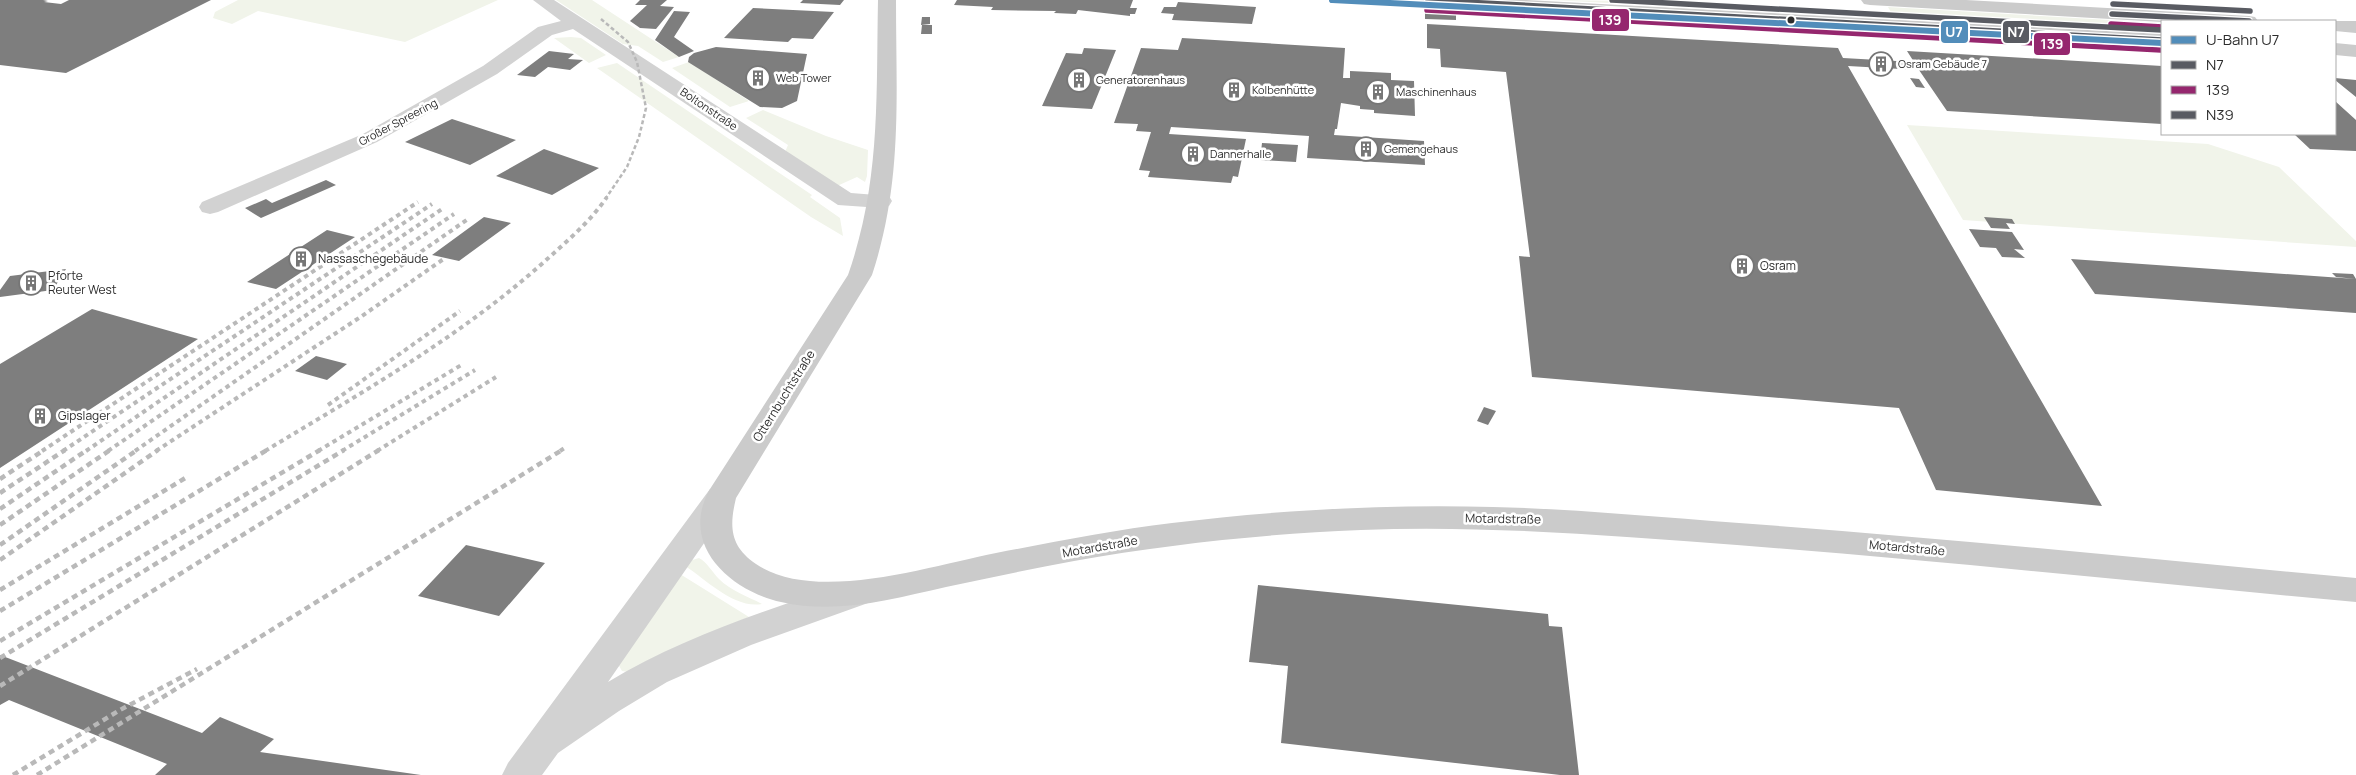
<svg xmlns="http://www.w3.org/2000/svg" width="2356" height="775" font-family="Manrope,sans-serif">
	<rect width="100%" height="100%" fill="#fff"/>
	<path fill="#f1f4ea" d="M238 0H498L405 42 258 11 232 24 213 18 215 12Z
		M556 0H592L679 57 663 62 638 46 623 44Z
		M1552 0 1705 2 1720 9Z
		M1888 7 2162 23V33L1895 19Z
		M571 37 581 38 606 55 589 63 554 38Z
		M689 62 749 101 730 107 672 68Z
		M617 63 812 195 810 197 840 218 843 236 811 217 597 68Z
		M763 110 826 136 868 150 867 176 865 182 857 177 837 186 785 152 788 145 746 118Z
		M1907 125 2208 144 2279 167 2356 241V247L1963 220Z
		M699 558C707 562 712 572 719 579 731 591 747 596 762 604 734 609 707 580 685 566L689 561Z
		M680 574 749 617 670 650 628 672 622 671 618 664Z"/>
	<path fill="#7e7e7e" d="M0 0H43L48 1 44 2 61 4 69 0H211L66 73 0 65Z
		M640 0H667L660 6 674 7 656 29 640 28 630 21 647 5H635Z
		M803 0H844L840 5 800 3Z
		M957 0H1133L1130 8H1137L1135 14H1130V16L1078 10 1076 14 1054 13 1056 11 991 10 993 7 954 5Z
		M1178 2 1256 7 1252 24 1172 20 1174 14 1161 13 1164 7H1176Z
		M753 8 834 12 813 39 792 38 788 42 724 38Z
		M674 11 690 12 674 37 694 51 679 57 655 40Z
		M1425 13 1456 14V20L1425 19Z
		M922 17H930V24L921 25Z
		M1427 24 1838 48 1843 58 1914 62 1907 51 2162 66V124L1947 111 1919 70 1848 66 2102 506 1936 490 1899 408 1532 377 1519 256 1530 257 1506 72 1441 67 1440 49 1427 48Z
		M922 25H932V34H921Z
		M1182 38 1345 48 1343 78H1350V71L1391 73V80L1414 81 1415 116 1374 113V110L1360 109V106L1341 103 1337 129H1335L1334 135 1424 141 1425 165 1307 158 1309 136 1171 127 1169 134 1246 139 1238 177 1233 176 1231 183 1148 177 1150 171 1139 170 1151 132 1136 131 1138 124 1114 123 1141 48 1178 50Z
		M716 47 807 54 797 101 782 108 760 107 688 62 689 57 694 53Z
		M1084 48 1116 50 1092 109 1042 106 1066 53 1082 54Z
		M549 51 574 54 568 59 583 60 570 70 548 67 535 77 517 75Z
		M1910 78 1919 79 1925 88 1916 87Z
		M2335 78 2356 80V97L2335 80Z
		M2335 101 2356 120V151L2310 149 2294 134H2335Z
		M452 119 516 140 470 165 405 142Z
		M1262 143 1298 145 1296 162 1260 160Z
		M544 149 599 168 552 195 496 176Z
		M326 180 336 185 261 218 245 208 266 199 272 203Z
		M484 217 511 223 459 261 432 255Z
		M1984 217 2012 219 2015 224 2006 223 2010 229 1991 228Z
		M1969 229 2012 232 2024 250 2014 249 2025 258 2002 257 1996 248 1980 247Z
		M327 230 355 237 276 289 247 282Z
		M2071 259 2356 279V313L2095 294Z
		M66 269 53 290 0 297V290L10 276Z
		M2332 273 2353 274 2356 279 2336 277Z
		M92 309 198 339 0 468V364Z
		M316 356 347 364 327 380 295 371Z
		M1484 407 1496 411 1488 425 1477 421Z
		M466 545 545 563 499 616 418 596Z
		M1258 585 1548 614 1549 626 1562 627 1579 775H1560L1281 743 1288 666 1249 662Z
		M0 655 202 733 220 717 274 739 260 752 421 775H155L167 764 9 700 0 705Z"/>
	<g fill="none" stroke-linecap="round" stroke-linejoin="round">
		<path fill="#d2d2d2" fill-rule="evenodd" d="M533 0H554L851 193 889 196 892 201 889 206 881 208 838 205 573 29 552 35 497 74 377 142 218 212 210 214 202 212 199 207 202 202 363 134 483 66 538 27 561 21Z
			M721 486 732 489 736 497 608 682C684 636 772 608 856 581L868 585 872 594 868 603 751 645 667 682 619 711 558 753 542 775H502L508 763 710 489Z"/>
		<path fill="#cbcbcb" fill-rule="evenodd" d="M878 0H896C896 97 903 181 872 275L736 498C729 527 730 546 756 564 815 604 930 566 996 553 1054 542 1113 530 1172 523 1278 510 1386 504 1493 507 1575 509 1657 517 1739 523 1945 538 2150 559 2356 578V602C2150 583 1944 561 1737 545 1612 536 1487 525 1361 530 1265 534 1169 544 1074 561 1031 569 988 578 946 587 892 599 836 615 781 602 731 591 678 545 710 489L848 275C881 181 876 97 878 0Z
			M1419 0H1526L2162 34V46L1428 5 1422 4Z
			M1861 0H1966L2249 16 2255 17 2258 21 2162 22 1870 5 1864 4Z
			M2332 21H2356V33L2335 31V21Z
			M2335 43 2356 45V57L2335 55Z"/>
		<path stroke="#b9b9b9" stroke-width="2.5" stroke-dasharray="4 2.5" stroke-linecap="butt" d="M601 19 628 42 637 62 646 108 639 137 627 167 606 198"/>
		<path stroke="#b9b9b9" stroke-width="4" stroke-dasharray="4.5 4" stroke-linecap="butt" d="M328 405 460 311
			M42 451 418 202
			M63 451 432 204
			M86 451 442 209
			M108 451 454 214
			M135 451 468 219
			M156 451 362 316 445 258
			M265 451C361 393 460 337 544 262 566 242 590 222 607 197
			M318 451 463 364
			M342 451 475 370
			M377 451 496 377
			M560 451 566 447"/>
		<path stroke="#b9b9b9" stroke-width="4.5" stroke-dasharray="6 4.5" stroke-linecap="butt" d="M0 479 44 450
			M0 493 65 450
			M0 509 87 450
			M0 525 110 450
			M0 545 137 450
			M0 560 158 450
			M0 590 187 477
			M0 611 267 450
			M0 641 320 450
			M0 658 344 450
			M0 686 379 450
			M13 775 120 710 197 669
			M37 775 562 450"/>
		<g stroke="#fff" stroke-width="8">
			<path id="bus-1" d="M1428 0 2162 40
				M2112 14 2249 21"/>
		</g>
		<g stroke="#fff" stroke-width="8">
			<path id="bus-2" d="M1427 10 2161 50
				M2111 24 2162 27"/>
		</g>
		<g stroke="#fff" stroke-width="8">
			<path id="bus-3" d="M1612 0 2162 30
				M2113 4 2250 11"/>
		</g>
		<use href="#bus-1" stroke="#595b62" stroke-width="5.5"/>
		<use href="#bus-2" stroke="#95276e" stroke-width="5.5"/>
		<use href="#bus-3" stroke="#595b62" stroke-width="5.5"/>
		<g stroke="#fff" stroke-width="9">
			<path id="metro-1" d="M1332 0 2162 43"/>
		</g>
		<use href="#metro-1" stroke="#528dba" stroke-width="6"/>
	</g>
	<defs>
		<g id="building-ring" transform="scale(1.25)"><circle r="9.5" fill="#fff" stroke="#767676" stroke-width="1.5"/><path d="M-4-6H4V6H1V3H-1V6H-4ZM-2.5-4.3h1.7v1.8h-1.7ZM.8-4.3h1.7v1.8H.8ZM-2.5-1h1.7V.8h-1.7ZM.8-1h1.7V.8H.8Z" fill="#767676"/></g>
	</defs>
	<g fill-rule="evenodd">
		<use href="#building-ring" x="1881" y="64"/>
		<use href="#building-ring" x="758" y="78"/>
		<use href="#building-ring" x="1079" y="80"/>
		<use href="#building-ring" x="1234" y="90"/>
		<use href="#building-ring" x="1378" y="92"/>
		<use href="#building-ring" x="1366" y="149"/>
		<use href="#building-ring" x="1193" y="154"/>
		<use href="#building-ring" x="301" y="259"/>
		<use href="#building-ring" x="1742" y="266"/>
		<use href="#building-ring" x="31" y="283"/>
		<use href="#building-ring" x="40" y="416"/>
	</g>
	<circle fill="#2d2d2d" stroke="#fff" stroke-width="2" cx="1791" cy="20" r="4.5"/>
	<g text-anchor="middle" stroke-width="5" stroke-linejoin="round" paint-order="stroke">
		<g font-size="11" fill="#2d2d2d" stroke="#fff" text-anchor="start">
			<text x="1898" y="68">Osram Gebäude 7</text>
			<text x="776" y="82">Web Tower</text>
			<text x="1096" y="84">Generatorenhaus</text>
			<text x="1252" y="94">Kolbenhütte</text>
			<text x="1396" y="96">Maschinenhaus</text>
			<text x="1384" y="153">Gemengehaus</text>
			<text x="1210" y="158">Dannerhalle</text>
		</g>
		<g font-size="11" fill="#2d2d2d" stroke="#fff">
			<text transform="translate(709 109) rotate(34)" y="4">Boltonstraße</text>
			<text transform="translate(398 122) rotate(-28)" y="4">Großer Spreering</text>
		</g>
		<g font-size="12" fill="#2d2d2d" stroke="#fff" text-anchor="start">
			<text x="318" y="263">Nassaschegebäude</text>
			<text x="1760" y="270">Osram</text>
			<text x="48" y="280">Pforte<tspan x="48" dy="14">Reuter West</tspan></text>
			<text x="58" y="420">Gipslager</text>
		</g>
		<g font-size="12" fill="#2d2d2d" stroke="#fff">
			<text transform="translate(784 396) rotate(-58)" y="4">Otternbuchtstraße</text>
			<text transform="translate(1503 519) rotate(1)" y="4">Motardstraße</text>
			<text transform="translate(1100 547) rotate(-10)" y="4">Motardstraße</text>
			<text transform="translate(1907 548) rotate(5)" y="4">Motardstraße</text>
		</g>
	</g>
	<g stroke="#fff" stroke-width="2">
		<rect x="1591" y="8" width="39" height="24" rx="5" fill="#95276e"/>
		<rect x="2002" y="20" width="28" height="24" rx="5" fill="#595b62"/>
		<rect x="1940" y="20" width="29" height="24" rx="5" fill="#528dba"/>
		<rect x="2033" y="32" width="38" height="24" rx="5" fill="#95276e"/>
	</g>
	<g font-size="14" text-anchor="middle" font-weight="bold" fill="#fff">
		<text x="1610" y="25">139</text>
		<text x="2016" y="37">N7</text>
		<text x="1954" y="37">U7</text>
		<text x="2052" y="49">139</text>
	</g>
	<rect x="2161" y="20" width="175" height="115" fill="#ffffff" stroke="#ababab"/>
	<rect x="2171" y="36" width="25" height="8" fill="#528dba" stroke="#ababab"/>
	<text x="2206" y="45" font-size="15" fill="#2d2d2d">U-Bahn U7</text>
	<rect x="2171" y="61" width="25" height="8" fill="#595b62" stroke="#ababab"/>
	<text x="2206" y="70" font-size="15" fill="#2d2d2d">N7</text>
	<rect x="2171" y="86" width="25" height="8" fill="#95276e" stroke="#ababab"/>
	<text x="2206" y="95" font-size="15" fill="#2d2d2d">139</text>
	<rect x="2171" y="111" width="25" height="8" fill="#595b62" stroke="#ababab"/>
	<text x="2206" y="120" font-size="15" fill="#2d2d2d">N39</text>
</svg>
